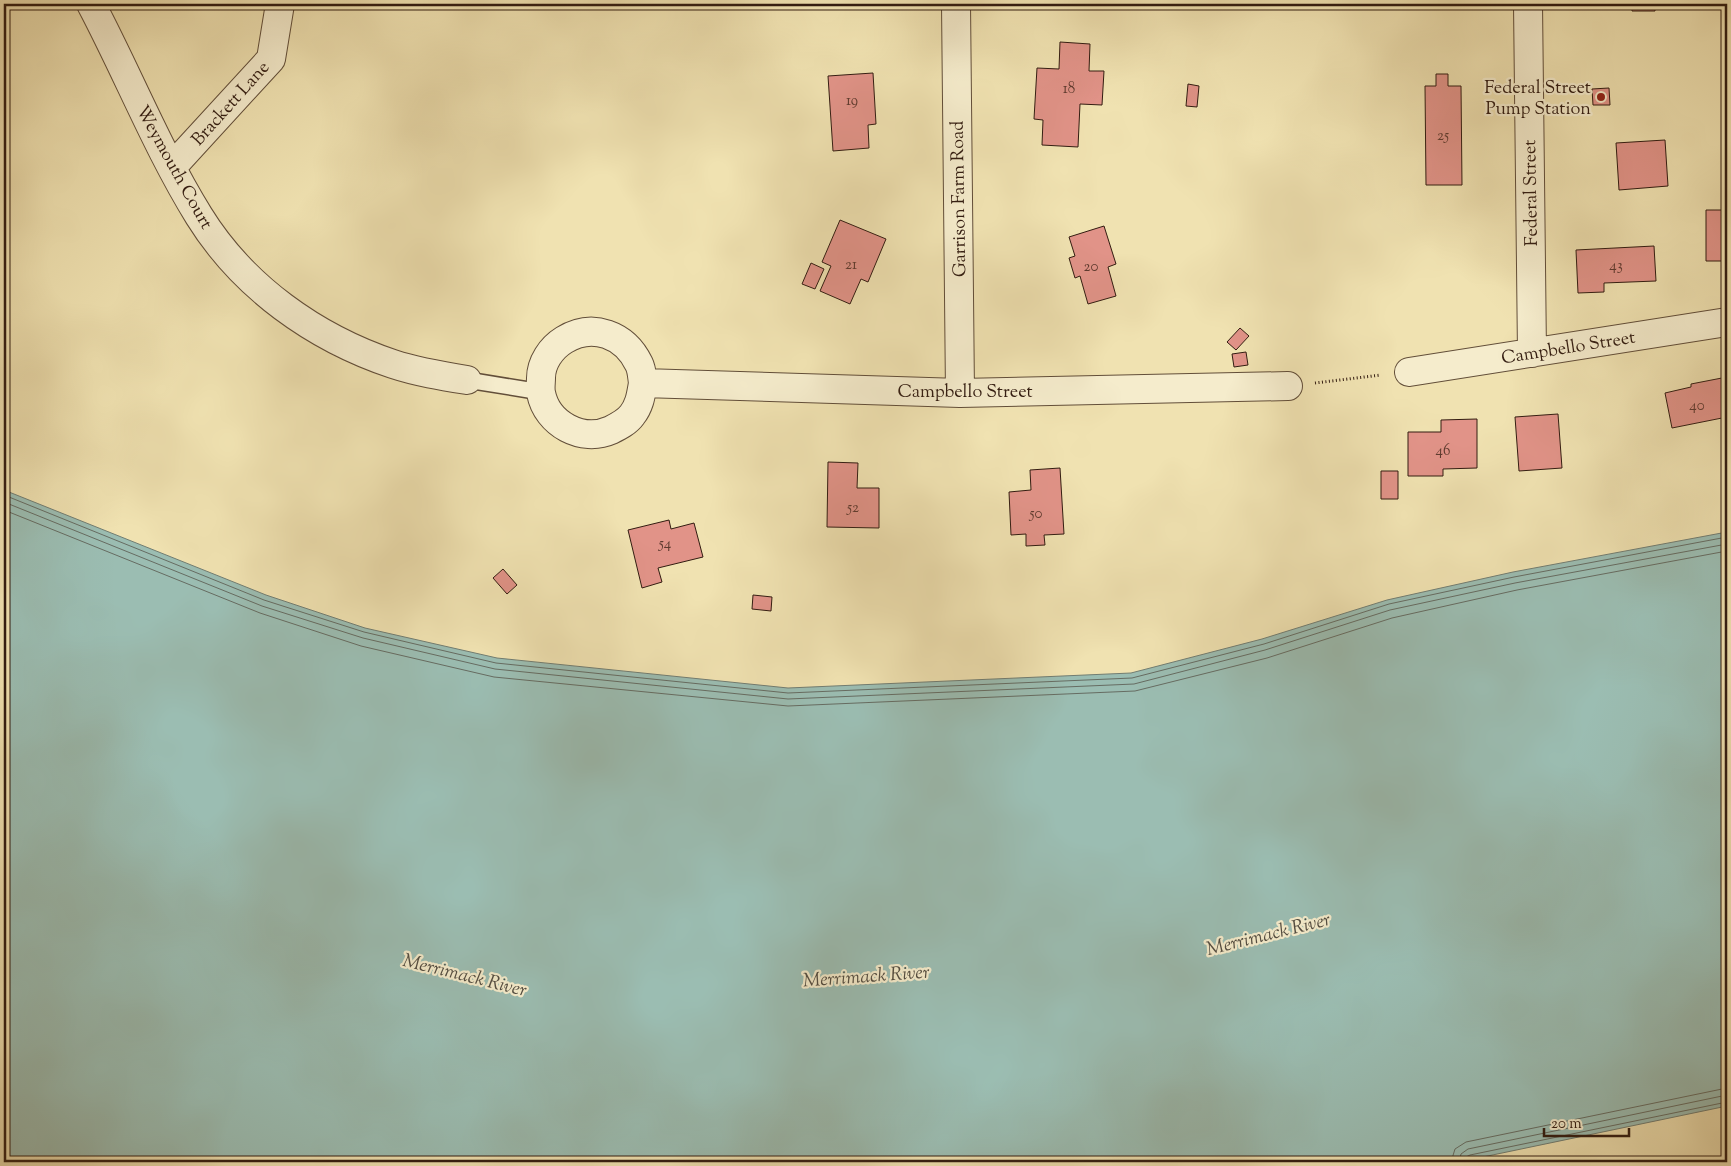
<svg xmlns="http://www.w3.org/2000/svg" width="1731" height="1166" font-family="'Sorts Mill Goudy',serif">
	<rect width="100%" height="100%" fill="#f0e2b1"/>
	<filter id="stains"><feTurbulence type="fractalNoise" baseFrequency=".004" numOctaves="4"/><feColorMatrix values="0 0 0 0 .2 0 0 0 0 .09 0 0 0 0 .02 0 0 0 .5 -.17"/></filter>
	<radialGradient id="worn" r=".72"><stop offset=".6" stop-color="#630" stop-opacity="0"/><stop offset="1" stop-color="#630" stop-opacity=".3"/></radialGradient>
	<path fill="#9bbdb2" stroke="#717d72" d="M4 490 266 595 365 628 497 658 788 688 1131 673 1262 639 1387 600 1513 572 1727 532V1106L1459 1162H4Z"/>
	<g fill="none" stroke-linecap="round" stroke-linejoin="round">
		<path stroke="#666c62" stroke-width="1" d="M4 495 264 600 364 632 496 663 788 693 1132 678 1264 644 1389 604 1514 577 1727 537
			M4 502 262 606 363 638 495 669 788 699 1134 684 1265 650 1390 610 1515 583 1727 544
			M4 510 260 613 361 646 494 677 788 706 1135 691 1267 658 1392 618 1517 590 1727 551
			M1451 1162 1455 1149 1466 1142 1727 1088
			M1459 1162 1461 1154 1468 1149 1727 1095
			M1465 1162 1466 1157 1470 1155 1727 1102"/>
	</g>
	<path fill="#e19388" stroke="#321c11" d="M1632 4H1655V11H1632Z
		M1060 42 1090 44 1089 71H1104L1102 105 1080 104 1078 147 1042 145 1043 120 1034 119 1037 68 1059 69Z
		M873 73 876 124 868 125 869 148 833 151 828 76Z
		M1436 74H1448V86H1461L1462 185H1426L1425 86H1436Z
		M1188 84 1199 86 1197 107 1186 106Z
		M1609 88 1610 105H1593L1592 89Z
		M1722 101H1727V138H1723Z
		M1665 140 1668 186 1619 190 1616 143Z
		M1706 210H1727V261H1706Z
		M840 220 886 239 868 282 861 279 850 304 820 291 831 266 822 262Z
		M1104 226 1116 264 1108 267 1116 296 1088 304 1080 276 1075 278 1069 258 1075 256 1069 237Z
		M1654 246 1656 281 1604 283V292L1578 293 1576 250Z
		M811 263 824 269 815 289 802 284Z
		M1240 328 1249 336 1236 350 1227 342Z
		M1246 352 1248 365 1234 367 1232 354Z
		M1727 377V417L1672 428 1665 393 1691 387V384Z
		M1558 414 1562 468 1519 471 1515 417Z
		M1477 419V468L1443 469V476H1408V432H1441V420Z
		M828 462 858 463 857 488H879V528L827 527Z
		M1060 468 1064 534 1044 535 1045 545 1026 546V534L1011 535 1009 492 1031 490 1030 470Z
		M1381 471H1398V499H1381Z
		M669 520 671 529 694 523 703 557 658 568 662 582 642 588 628 530Z
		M503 569 517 585 507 594 493 578Z
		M753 595 772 597 771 611 752 609Z"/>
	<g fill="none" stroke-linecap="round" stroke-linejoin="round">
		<g stroke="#624e39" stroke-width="18">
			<path id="service" d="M467 380 541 392"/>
		</g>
		<g stroke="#624e39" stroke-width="30">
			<path id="minor" d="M91 4C128 74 157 148 199 216 243 287 315 338 393 364 417 372 442 376 467 380
				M956 4 960 393
				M1528 4 1532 353
				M172 167 271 59 280 4
				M1409 372 1727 322
				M643 383C642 377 642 370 639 364 625 335 593 322 564 340 551 348 541 363 541 378 541 382 540 388 541 393 547 424 582 443 611 430 619 426 627 422 632 415 640 405 641 394 643 383L960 393 1288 386"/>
		</g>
		<path stroke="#321c11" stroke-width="3" stroke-dasharray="1 2.5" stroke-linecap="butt" d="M1315 383 1381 375"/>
		<use href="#service" stroke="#f5eccc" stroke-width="15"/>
		<use href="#minor" stroke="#f5eccc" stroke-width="28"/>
	</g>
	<circle fill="#8f2418" stroke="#f5eccc" stroke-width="2" cx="1601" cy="97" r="5"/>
	<g text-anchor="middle" stroke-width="4.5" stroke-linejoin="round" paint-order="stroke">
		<g font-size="15" fill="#5e3a2f">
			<text x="1069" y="93">18</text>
			<text x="852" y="105">19</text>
			<text x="1443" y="140">25</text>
			<text x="851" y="269">21</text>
			<text x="1616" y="270">43</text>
			<text x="1091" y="271">20</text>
			<text x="1697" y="410">40</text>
			<text x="1443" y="455">46</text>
			<text x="853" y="512">52</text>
			<text x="1036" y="518">50</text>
			<text x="665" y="548">54</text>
		</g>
		<g font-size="18" fill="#321c11" stroke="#f5eccc" text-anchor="end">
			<text x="1591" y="93">Federal Street<tspan x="1591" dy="21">Pump Station</tspan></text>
		</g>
		<g font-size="18" fill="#321c11" stroke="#f5eccc">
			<text transform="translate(230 103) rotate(-48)" y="6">Brackett Lane</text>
			<text transform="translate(175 167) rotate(61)" y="6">Weymouth Court</text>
			<text transform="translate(1530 193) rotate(-91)" y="6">Federal Street</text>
			<text transform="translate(958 199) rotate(-91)" y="6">Garrison Farm Road</text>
			<text transform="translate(1568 347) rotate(-9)" y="6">Campbello Street</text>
			<text x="965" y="397">Campbello Street</text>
		</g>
		<g font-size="19" font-style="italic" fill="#524c41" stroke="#f5eccc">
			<text transform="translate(1268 933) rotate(-14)" y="7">Merrimack River</text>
			<text transform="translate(465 974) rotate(14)" y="7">Merrimack River</text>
			<text transform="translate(866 975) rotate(-4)" y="7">Merrimack River</text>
		</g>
	</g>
	<rect width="1731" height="1166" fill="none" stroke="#f0e2b1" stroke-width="20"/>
	<rect x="5" y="5" width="1721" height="1156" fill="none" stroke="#321c11" stroke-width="2.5"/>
	<rect x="10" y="10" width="1711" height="1146" fill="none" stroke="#321c11"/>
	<path d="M1544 1128v8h85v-8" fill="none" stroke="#321c11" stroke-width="2.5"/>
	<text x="1551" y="1128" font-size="15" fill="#321c11" stroke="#f5eccc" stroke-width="4" paint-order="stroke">20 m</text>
	<rect width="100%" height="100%" filter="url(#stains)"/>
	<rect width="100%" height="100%" fill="url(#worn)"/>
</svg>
